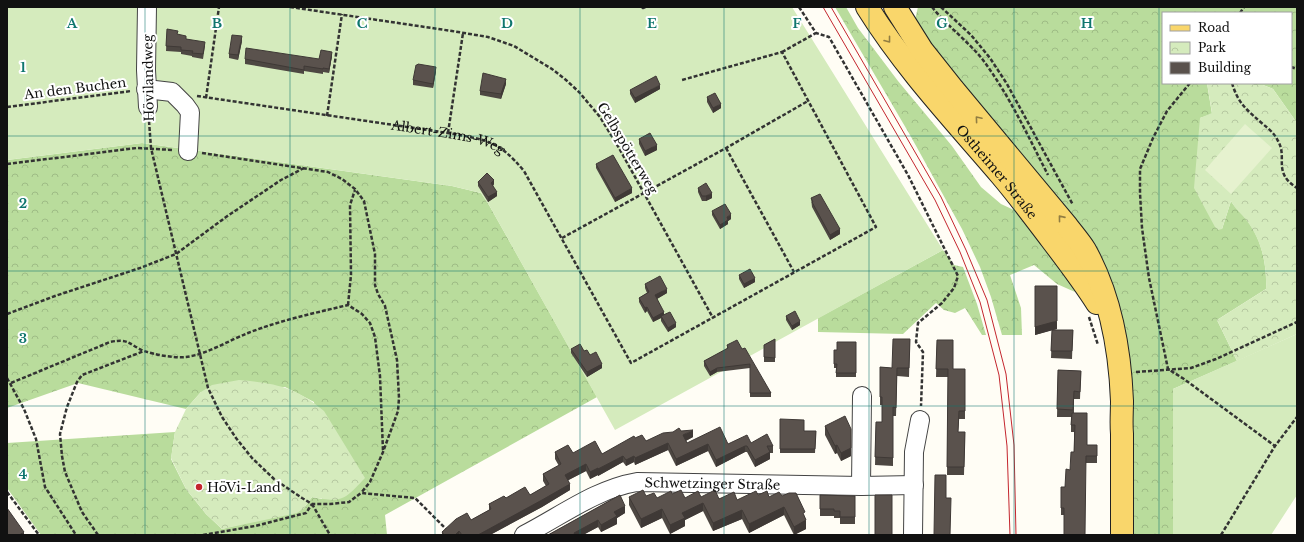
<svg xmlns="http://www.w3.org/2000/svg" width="1304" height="542" font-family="'Libre Baskerville',serif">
	<defs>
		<pattern id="forest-crowns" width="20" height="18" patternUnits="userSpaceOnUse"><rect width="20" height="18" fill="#b9dc9c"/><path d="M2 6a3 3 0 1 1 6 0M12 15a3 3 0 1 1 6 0" fill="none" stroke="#9ebc85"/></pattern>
		<pattern id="park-crowns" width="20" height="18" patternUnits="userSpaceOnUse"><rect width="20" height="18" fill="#d5ebbd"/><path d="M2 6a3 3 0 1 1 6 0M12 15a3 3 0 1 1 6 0" fill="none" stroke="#b6c8a1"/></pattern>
	</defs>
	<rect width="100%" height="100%" fill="#fffdf5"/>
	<path fill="url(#forest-crowns)" d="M835 7H846L858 28 898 81 952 146 981 187 1001 204 1014 210 1027 224 1066 274 1075 292 1057 284 1034 265 1010 275 1021 308 1022 335H1002L991 297 980 267 962 229 910 135Z
		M918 7H1297V123L1273 89 1263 85H1254V83H1291V13H1163V83H1207L1212 114 1200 118V127L1222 229 1231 201C1235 208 1242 213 1247 220 1262 240 1267 265 1266 289L1217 320 1237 361 1173 389V535H1128L1119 323 914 24Z
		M142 143 452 186 481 193 489 205 597 397 385 515 387 535H41L7 488V443L175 432 171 459 186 489 206 514 222 529 304 508 312 497 322 499 314 402 285 387 201 392 186 409 78 383 7 408V160Z
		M943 250 954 265 963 267 977 304 986 335H982L965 308 955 313 944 310 936 303 903 334 818 332V318Z"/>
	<path fill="url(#park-crowns)" d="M1207 83H1254V85H1263L1273 89 1297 123V334L1237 361 1217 320 1266 289C1267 265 1262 241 1247 221 1242 214 1235 209 1231 201L1222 229 1218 230 1215 227 1194 188 1200 118 1212 113Z
		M239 380C275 383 296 387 324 411L365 478C344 500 343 503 312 497L304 508 297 513 222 529 206 514 186 489 171 458 175 432 186 409 201 392 212 385Z"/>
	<path fill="#d5ebbd" d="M7 7H792L943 250 615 430 489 205 481 193 452 186 142 143 7 160Z
		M1297 334V495L1271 535H1173V389Z"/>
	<path fill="#e6f2cf" d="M1245 124 1272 148 1231 194 1205 170Z"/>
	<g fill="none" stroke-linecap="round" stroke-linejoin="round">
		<g stroke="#444" stroke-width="20">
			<g id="minor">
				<path d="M147 7 146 70 148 107"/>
				<path d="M146 89 172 92 185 105 190 112 188 151"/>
				<path d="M861 486 862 396"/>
				<path id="s2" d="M524 535C561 516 596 489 637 482L861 486 914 485"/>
				<path d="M913 535 914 452 920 420"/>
			</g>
		</g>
		<g stroke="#222" stroke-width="24">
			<g id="major">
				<path id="s3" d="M867 7C905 68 954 120 1001 175 1018 195 1035 218 1051 239 1067 260 1083 281 1097 303"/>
				<path d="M895 7 922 50 953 89 1067 226C1073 234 1080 242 1085 250 1110 295 1120 350 1122 401 1122 412 1121 423 1122 434 1122 468 1122 501 1122 535"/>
			</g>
		</g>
		<g stroke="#333" stroke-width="2.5" stroke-dasharray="4 2" stroke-linecap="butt">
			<path d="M290 7 452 31 488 37 514 46 552 69 566 80 579 92 600 117 619 148 713 318"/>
			<path d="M642 7 643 8 646 7"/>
			<path d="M799 7 816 33 829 37 908 175 958 276 954 288 942 303 918 323 916 342 923 352 921 406"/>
			<path d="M932 7C947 26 968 41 983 60 1009 95 1028 136 1048 175"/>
			<path d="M941 7 971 35 990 58 1007 84 1073 205"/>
			<path d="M1240 13 1244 7"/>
			<path d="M782 52 816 33"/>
			<path d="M1291 67 1297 69"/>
			<path d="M1190 83 1167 111 1153 138 1140 169V193L1142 228 1149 278 1168 369 1184 379 1275 446"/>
			<path d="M1232 83C1238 104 1248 111 1264 125 1269 129 1275 134 1278 141 1288 158 1272 172 1297 188"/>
			<path id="s1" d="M197 96 448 133C487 140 498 140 524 171L631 363 876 227 782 52 682 80"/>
			<path d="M206 98 219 7"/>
			<path d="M7 107 131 91"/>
			<path d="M327 116 342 14"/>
			<path d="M149 121 151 148 208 388 222 417 236 438 252 458 274 479 302 498 312 504H330L349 502 361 493 415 498 452 535"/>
			<path d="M448 133 463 33"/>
			<path d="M726 148 794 272"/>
			<path d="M202 153 328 172 342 179 355 189 364 201 375 254V285L378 294 385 306 397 360 399 398 398 411 383 452 370 482 361 493"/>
			<path d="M7 164 137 148 173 150"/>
			<path d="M562 238 726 148 808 101"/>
			<path d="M348 305 351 275 350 205 355 190"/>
			<path d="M7 314 55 296 140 268 176 254 226 217 281 180 304 168"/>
			<path d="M1089 317 1098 345"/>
			<path d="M1136 372 1191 368 1216 359 1297 322"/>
			<path d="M7 378 24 409 36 439 45 487 76 535"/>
			<path d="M11 383 110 342C129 338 128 344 144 351 156 355 173 358 186 357 205 355 230 340 248 333 281 320 315 313 348 305L362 314 370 323 375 337 380 376 383 451"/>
			<path d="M7 492 39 535"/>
			<path d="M312 504 330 535"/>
			<path d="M98 535 82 512 65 472 62 456 60 434 67 407 77 382 82 375 144 351"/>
			<path d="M203 535 255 526 306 513 312 504"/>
			<path d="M1221 535 1275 446 1297 417"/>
		</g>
		<use href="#minor" stroke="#fff" stroke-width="18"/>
		<use href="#major" stroke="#f9d66b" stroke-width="22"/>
		<path stroke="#c4262e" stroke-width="1" d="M823 7 935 200 960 252 980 302 999 375 1007 446 1010 535
			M831 7 941 197 966 250 987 300 1006 374 1014 445 1016 535"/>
	</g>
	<path fill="#4d4742" d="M167 29 186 39 205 46 203 59 192 57V56L181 54V52L166 51Z
		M242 41 238 60 229 58V54Z
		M332 56 329 73 323 72V74L304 71V74L245 64V59H319Z
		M436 71 433 88 413 85V80Z
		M506 84 501 99 480 95V91Z
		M660 89 635 103 630 94V90Z
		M707 97 721 108 713 113 707 102Z
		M639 139 657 150 645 156 639 144Z
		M596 164 632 193 615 202 596 168Z
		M478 182 494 184 493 186 497 196 488 202 478 186Z
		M698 188 712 198 706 201H702L698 192Z
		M811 198 840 234 830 240 812 207Z
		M712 211 731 219 728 221V224L720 229 712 215Z
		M739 275 755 282 744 288 739 279Z
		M645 284 667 293 657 299 664 315 676 327 668 332 661 321V318L653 322 647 311 645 313 639 302V298L647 293 645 288Z
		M1035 286 1057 329 1053 330H1073L1072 359 1051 358 1052 330 1035 335Z
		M786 316 800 325 792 330 786 320Z
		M775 339V362H764V345Z
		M910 339 909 377 897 376 896 416H893V466L875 465 876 422H882V405H880V367L892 368Z
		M937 340 953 369H965V419H959L958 432H965L964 475H947L948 377H936Z
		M856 342V377H836V368H834V364L837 350Z
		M727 345 742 349 771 393V397H750V368L717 372 710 376 704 366V361L727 349Z
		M571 349 584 351 590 355 602 368 587 377 571 353Z
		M1058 370 1081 371 1080 399H1074V413L1087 445H1097V463H1086L1064 515H1061V487H1065L1070 470 1074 452V432H1071V417H1057Z
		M780 419 804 431H816L815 453H780Z
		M825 426 851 456 841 461 837 453 835 454 825 435Z
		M681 431 693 437 686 441 687 443 728 444 751 443 773 446V453H770V459L755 467 747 452H745L716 467 708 451 676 466 668 450 635 465 634 462 626 466 623 462 598 476V475L590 479 586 471 568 480 570 490 542 507 490 535H442V532L471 520 489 510V504L506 498 530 495 546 486 543 481V474L559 466 555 459V452L602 454 635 438 646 441Z
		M672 494 685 498 701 497 737 500 758 495 769 497 782 496 805 517 806 529 794 535 784 515 749 533 742 519 713 531 703 511 685 520V526L670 534 662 518 641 528 629 505V497L646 496 657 498Z
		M620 495 625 513 617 518V524L601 532 598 527 583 535H548Z
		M820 495 855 496V524H840V518H834V516H820Z"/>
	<path fill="#3f3936" d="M242 36V41L238 60V55Z
		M332 52V56L329 73V69Z
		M436 67V71L433 88V84Z
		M506 79V84L501 99V94Z
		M660 85V89L635 103V98Z
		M721 104V108L713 113V108Z
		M657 145V150L645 156V151Z
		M494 180V184L491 188V183Z
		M632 188V193L615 202V198Z
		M497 192V196L488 202V197Z
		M712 193V198L706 201V196Z
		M731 214V219L728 221V224L720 229V225L727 217Z
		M840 229V234L830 240V235Z
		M755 278V282L744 288V284Z
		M667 289V293L655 300V295Z
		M647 307V311L645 313V308Z
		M664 312V316H661V318L653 322V318Z
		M800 321V325L792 330V326Z
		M1057 321V329L1035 335V327Z
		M676 323V327L668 332V328Z
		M602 364V368L587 377V372Z
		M717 368V372L710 376V372Z
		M693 430V437L683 442V435Z
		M851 438V456L841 461V453Z
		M668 443V450L635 465V458Z
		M708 444V451L676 466V459Z
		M837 445V453L835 454V446Z
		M745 446V452L716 467V460Z
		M770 452V459L755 467V460Z
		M623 456V462L598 476V469Z
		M634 456V462L626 466V460Z
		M586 464V471L565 482V475Z
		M598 468V475L590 479V472Z
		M570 484V490L542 507 490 535H478Z
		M703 503V511L685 520V526L670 534V525L682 513Z
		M625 506V513L617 518V524L601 532V525L614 512Z
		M784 507V515L749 533V524Z
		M662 509V518L641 528V519Z
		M742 510V519L713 531V523Z
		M598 520V527L583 535H574V533Z
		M806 520V529L794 535V527Z
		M459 531V535H455Z
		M24 532V535H19Z"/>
	<path fill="#5a524d" stroke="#3f3936" d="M167 29 178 31 177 34 186 36V39L205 42 203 54 192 53 193 51 181 50V47L166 46Z
		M232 35 242 36 238 55 229 54Z
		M246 48 319 59 321 50 332 52 329 69 323 68V69L304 66V70L245 59Z
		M418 64 436 67 433 84 413 80 416 65H417Z
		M483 73 506 79 501 94 480 91Z
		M656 76 660 85 635 98 630 90Z
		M715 93 721 104 713 108 707 97Z
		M650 133 657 145 645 151 639 139Z
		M613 155 632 188 615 198 596 164Z
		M487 173 494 180 491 183 497 192 488 197 478 182Z
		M706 183 712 193 706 196H702L698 188Z
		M820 194 840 229 830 235 812 202H813L811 198Z
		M725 204 731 214 727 217 728 220 720 225 712 211Z
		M750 269 755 278 744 284 739 275Z
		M660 276 667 289 655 295 664 312 653 318 647 307 645 308 639 298 649 292 645 284Z
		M1035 286H1057V321L1035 327Z
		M795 311 800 321 792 326 786 316Z
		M670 312 676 323 668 328 661 316Z
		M1052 330H1073L1072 351H1051Z
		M775 339V358L764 357V345Z
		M893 339H910L909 368H897L896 408 893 407V458L875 457 876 422H882V397H880V367L892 368Z
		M737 340 742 349 745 348 771 393H750V364L717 368 710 372 704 361 728 348 727 345Z
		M937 340H953V369H965V411H959L958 432H965L964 467H947L948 369H936Z
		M837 342H856V373H836L837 364H834V350H837Z
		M580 344 584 351 587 350 590 355 596 352 602 364 587 372 571 349Z
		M1058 370 1081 371 1080 392 1074 391 1073 410 1057 409Z
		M1072 413H1087V445H1097V456H1086L1085 535H1064V508H1061V487H1065L1066 469 1070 470 1071 452H1074L1075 425H1071Z
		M845 416 851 429V448L841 453 837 445 835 446 825 426Z
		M780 419 804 420V431H816L815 449H780Z
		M720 427 728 444 747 435 751 443 767 434 773 446H767L770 452 755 460 747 446H745L716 460 708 444 676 459 668 443 635 458 634 456 626 460 623 456 598 469V468L590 472 586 464 565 475 570 484 542 500 478 535H462L459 531 455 535H444L442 532 456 519 467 513 471 520 491 509 489 504 504 496 506 498 525 487 530 495 549 484 543 474 561 464 555 452 568 445 573 453 595 441 602 454 634 436 635 438 642 435 646 441 663 433 673 432 679 428 681 431 693 430 683 435 687 443Z
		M935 475H946V498H951L950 535H934Z
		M643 490 646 496 654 493 657 498 671 491 672 494 681 490 685 498 698 491 701 497 715 490 719 499 734 492 737 500 756 491 758 495 767 491 769 497 779 492 782 496 789 493H796L805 512 803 513 806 520 794 527 784 507 749 524 742 510 713 523 703 503 682 513 685 518 670 525 662 509 641 519 629 497Z
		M620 495 625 506 614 512 617 516 601 525 598 520 574 533 575 535H548Z
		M820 495 855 496V517H840V511H834V509H820Z
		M875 495H892V535H875Z
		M7 508 24 532 19 535H7Z"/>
	<defs><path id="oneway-chevron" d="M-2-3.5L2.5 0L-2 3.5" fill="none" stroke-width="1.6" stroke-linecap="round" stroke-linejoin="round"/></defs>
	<g stroke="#917d42">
		<use href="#oneway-chevron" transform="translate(888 40) rotate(52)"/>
		<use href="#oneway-chevron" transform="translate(978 119) rotate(-130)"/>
		<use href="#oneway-chevron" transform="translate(1061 218) rotate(-129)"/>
	</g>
	<path fill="none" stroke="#0f766e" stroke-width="1" stroke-opacity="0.55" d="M145 7V535M290 7V535M435 7V535M580 7V535M724 7V535M869 7V535M1014 7V535M1159 7V535M7 136H1297M7 271H1297M7 406H1297"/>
	<circle fill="#c4262e" stroke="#fff" stroke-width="1.5" cx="199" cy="487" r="4"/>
	<g text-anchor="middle" stroke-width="4" stroke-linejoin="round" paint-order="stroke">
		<g font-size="13" fill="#111" stroke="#fff">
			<text transform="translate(148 78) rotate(-91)" y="5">Hövilandweg</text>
			<text transform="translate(75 88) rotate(-7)" y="5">An den Buchen</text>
			<text dy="5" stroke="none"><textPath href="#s1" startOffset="255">Albert-Zims-Weg</textPath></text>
			<text transform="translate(628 148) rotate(59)" y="5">Gelbspötterweg</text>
			<text dy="5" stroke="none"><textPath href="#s3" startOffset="210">Ostheimer Straße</textPath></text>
			<text dy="5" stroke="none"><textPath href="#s2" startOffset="201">Schwetzinger Straße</textPath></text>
		</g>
		<g font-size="13" fill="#111" stroke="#fff" text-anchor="start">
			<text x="207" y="492">HöVi-Land</text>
		</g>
	</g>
	<g font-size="13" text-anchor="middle" font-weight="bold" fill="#0f766e" stroke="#fff" stroke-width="4" stroke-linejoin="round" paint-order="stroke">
		<text x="72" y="28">A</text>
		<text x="217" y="28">B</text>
		<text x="362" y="28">C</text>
		<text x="507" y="28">D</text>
		<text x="652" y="28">E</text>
		<text x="797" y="28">F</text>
		<text x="942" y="28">G</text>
		<text x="1087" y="28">H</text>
		<text x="23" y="72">1</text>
		<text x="23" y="208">2</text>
		<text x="23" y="343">3</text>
		<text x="23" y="479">4</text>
	</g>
	<rect width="1304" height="542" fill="none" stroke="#111111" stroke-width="16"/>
	<rect x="1162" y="12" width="130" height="72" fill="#ffffff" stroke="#a0a0a0"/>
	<rect x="1170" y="25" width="20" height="6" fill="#f9d66b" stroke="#a0a0a0"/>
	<text x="1198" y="32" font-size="12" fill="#111111">Road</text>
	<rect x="1170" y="42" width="20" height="12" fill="url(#park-crowns)" stroke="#a0a0a0"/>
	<text x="1198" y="52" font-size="12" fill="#111111">Park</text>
	<rect x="1170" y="62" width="20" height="12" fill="#5a524d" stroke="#a0a0a0"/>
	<text x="1198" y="72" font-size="12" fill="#111111">Building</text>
</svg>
